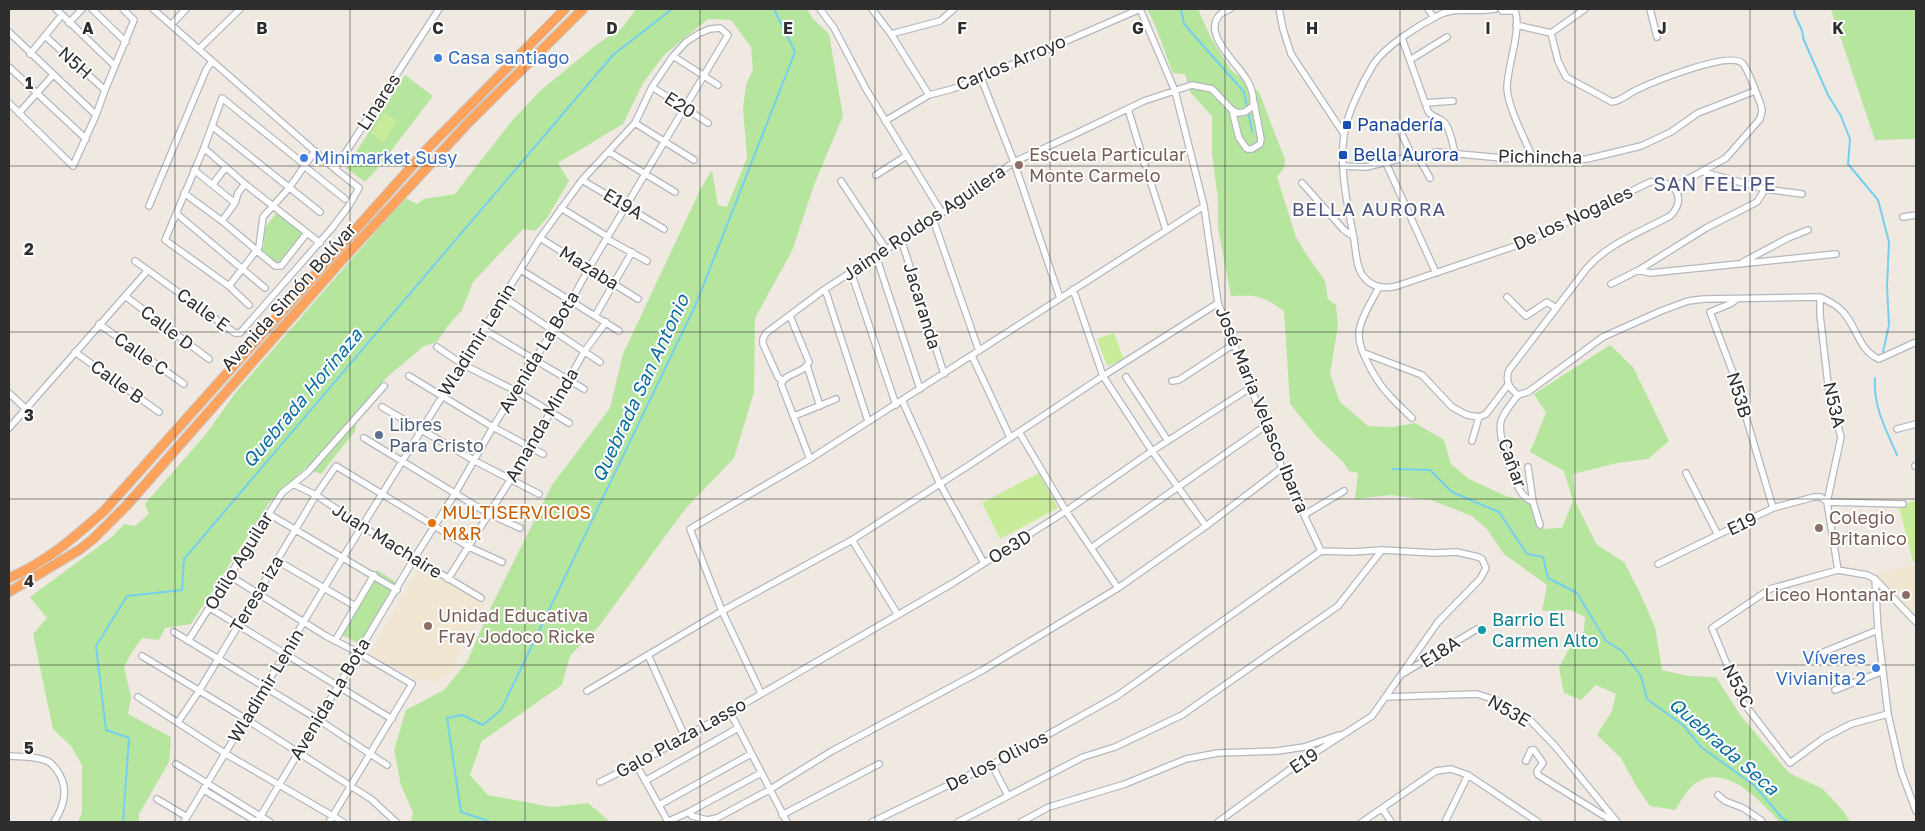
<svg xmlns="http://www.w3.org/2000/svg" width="1925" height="831" font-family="'Golos Text',sans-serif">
	<rect width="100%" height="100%" fill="#efe9e1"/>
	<path fill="#f0e6d1" d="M1916 564V615L1876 575Z
		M420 565 485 603 460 650 453 672 433 682 419 680 370 653Z"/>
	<path fill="#b6e59e" d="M636 9H807L813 19 829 34 843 116 814 185 792 251 755 318 754 392 734 458 686 508 599 626 570 656 562 685 482 741 470 775 488 795 552 807 588 803 610 822H411L413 813 401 785 394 750 406 710 444 690 467 662 490 609 552 485 610 408 623 354 701 188 712 170 718 205 727 207 747 158 743 109 746 85 753 69 751 47 731 20 708 19 665 54 643 83 623 124 558 163 569 181 547 218 535 231 523 229 473 282 462 310 447 327 437 342 424 346 387 377 360 408 355 431 321 474 305 468 269 503 191 624 165 628 159 640 142 638 132 652 124 667 131 697 128 714 171 737 169 762 139 814V822H78L82 812V765L71 746 53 729 33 634 47 618 30 597 113 536 124 524 135 526 149 514 145 504 206 434 236 392 405 198 417 204 424 199 455 194 511 122 540 91 596 45 622 28Z
		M1147 9H1198L1211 38 1231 70 1259 92 1285 160 1284 168 1277 177 1296 237 1306 254 1325 281 1328 299 1336 305 1338 325 1330 374 1340 402 1368 426 1393 427 1415 423 1444 440 1451 464 1469 479 1506 496 1525 501 1533 507V517L1539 529 1562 528 1573 501 1564 471 1530 452 1546 413 1534 394 1610 345 1633 367 1669 441 1648 459 1617 463 1573 474 1576 503 1597 545 1624 562 1638 589 1655 627 1662 670 1687 676 1716 677 1741 716 1789 773 1823 789 1844 812 1850 822H1780C1760 801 1725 760 1693 785 1686 791 1680 803 1675 810L1650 806 1635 784 1621 758 1597 735 1612 711 1616 694 1596 685 1581 700 1564 693 1559 668 1567 652 1584 631 1585 617 1571 610 1542 611 1547 585 1504 554 1487 529 1472 516 1431 500 1391 495 1355 499 1358 473 1349 471 1344 463 1317 437 1290 404 1284 311C1261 295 1259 295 1231 296L1218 228V200L1212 153V116L1190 92 1185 74 1173 73C1164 51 1158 29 1147 9Z
		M1831 9H1916V139L1875 140Z
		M405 75 433 96 377 169 365 182 346 168Z
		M277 212 305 233 278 266 261 251 264 246V229Z
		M377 570 396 582 359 644 339 633Z"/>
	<path fill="#c9ec9a" d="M385 113 397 121 384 142 371 133Z
		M1114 333 1124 360 1107 366 1097 339Z
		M1039 473 1058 508 1000 539 982 503Z
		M1916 500V561L1913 562 1899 507Z"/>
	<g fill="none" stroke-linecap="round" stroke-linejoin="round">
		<path stroke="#75cff0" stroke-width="2" d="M1181 9 1184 24 1244 92 1252 131
			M1794 9C1794 20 1804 27 1803 38L1828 95 1841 116 1850 139 1848 164 1878 200 1889 242 1887 286 1889 325 1883 352
			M1875 378C1873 407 1886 429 1897 455
			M1393 469 1430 470 1452 492 1499 512 1527 554 1543 557 1548 578 1577 593 1606 641 1622 651 1641 676 1647 699 1683 725 1701 747 1755 786 1783 819 1789 822
			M123 822 129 738 106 730 96 646 127 596 182 590 184 559 613 55 672 9
			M491 822 461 812 447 718 462 715 483 725 501 710 696 304 795 52 774 9"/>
		<g stroke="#b4b7c1" stroke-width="8">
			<path id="minor" d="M56 9 115 66
				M92 9 126 42
				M820 9 834 28 866 89 942 213
				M872 9 891 34 940 21 954 9
				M1140 9 1175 91 1204 206 1218 303 1282 468 1321 551
				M1279 9 1283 29 1291 54 1344 134
				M1428 9 1434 18
				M1495 9C1476 13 1456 6 1439 15 1419 25 1385 46 1373 65 1362 83 1347 114 1344 135 1339 170 1348 206 1354 240 1356 251 1356 267 1363 276 1372 288 1385 289 1397 286L1527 242 1650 182C1675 178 1688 199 1670 216 1641 232 1609 243 1587 268L1509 370C1505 381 1509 388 1518 395
				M1501 9 1502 11H1515C1522 29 1507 67 1507 88 1508 108 1526 141 1534 161
				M1650 9 1657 37
				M69 23 82 9
				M171 25 186 9
				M1516 25 1551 33 1585 9
				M9 32 96 115
				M1551 33 1558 61 1566 77 1612 102C1621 101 1628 94 1636 90 1653 82 1728 51 1742 63 1749 69 1757 96 1761 105L1762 111 1760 119 1726 158 1674 187
				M891 34 929 95
				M45 36 105 90
				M1402 38 1428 111C1432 118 1439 117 1444 122 1451 129 1452 144 1455 152
				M199 49 240 9
				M30 54 62 15
				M673 56 718 85
				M1410 60 1447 37
				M9 67 86 139
				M981 78 1014 162 1060 298
				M652 87 708 123
				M9 103 73 166 96 115 105 90 134 20 123 9
				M1425 103 1453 101
				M1128 109 1145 165
				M1232 110 1239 138 1247 149H1252L1260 144 1261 139 1254 102
				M19 113 53 75
				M885 121 929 95 952 89 981 78 1140 9
				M635 123 694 160
				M212 126 320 212
				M1400 130 1412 156
				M204 148 245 184 320 243
				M609 152 675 192
				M1417 155 1430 178
				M1386 163 1436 273
				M304 166 345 199
				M1343 166 1366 167 1417 155 1438 152 1534 161 1587 159 1641 146 1671 132 1698 113 1755 91
				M335 169 439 9
				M194 170 235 203
				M1703 172 1765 189 1802 194
				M876 175 906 156
				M582 180 664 229
				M1150 180 1166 230
				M841 181 886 249
				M1302 183 1344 230 1354 237
				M213 184 226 167
				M184 193 222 221 275 266H281L307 233
				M149 206 206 70 212 61
				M561 208 608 237
				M177 214 265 288
				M1903 217 1916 215
				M933 219 979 351
				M222 221 235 203 238 193 245 184
				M540 238 638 299
				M607 239 647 261
				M901 239 944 374
				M876 256 920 389
				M135 261 235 333H240L332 228 348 207 359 188 335 169 153 9
				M1743 262 1788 238 1808 230
				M521 270 619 331
				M1639 270 1650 273 1836 254
				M851 272 896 405
				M1611 284 1639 270 1706 228 1757 202 1765 189
				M229 286 259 247 263 217 289 188 315 151
				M1379 287C1373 299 1359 320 1359 334 1358 351 1378 384 1390 396 1397 404 1405 411 1412 418
				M825 289 868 421
				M1073 289 1103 376 1152 451 1206 526
				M125 296 209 359
				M503 297 600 362
				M1507 297 1526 316 1547 302 1556 308
				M1820 297V315L1829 393 1841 437 1827 502 1838 570
				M1737 299 1730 304 1710 312 1733 373 1773 508
				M249 305 229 286 165 240 204 148 222 98 305 165
				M595 316 632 252
				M790 316 809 362C804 374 786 372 781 384L810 459
				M99 324 184 384
				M483 329 584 389
				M437 347 462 364 516 391 569 423
				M75 352 159 412
				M1364 353 1422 375 1452 407 1467 415 1479 417 1486 414 1508 385
				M972 356 1010 437
				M807 366 820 406
				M409 376 493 427 543 454
				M1126 377 1168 441
				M782 381 778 377 763 344V339L766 333 825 289 942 213 1014 162 1073 135 1144 101 1192 85 1212 89 1232 110 1238 113 1245 112 1253 106C1254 97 1252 88 1247 80 1239 65 1204 36 1218 17 1220 13 1226 11 1230 9
				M1172 381 1179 380 1234 344
				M9 393 26 409
				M1518 395 1528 392 1603 337 1661 311 1688 301 1704 299 1820 297C1829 301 1837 305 1843 312 1857 327 1859 351 1879 359L1916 342
				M1518 395C1512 403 1504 412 1501 421 1497 437 1513 482 1523 495 1526 498 1529 500 1533 502
				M902 400 940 484 984 563
				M382 407 475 461 539 494
				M794 416 836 399
				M9 428 148 270
				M1897 429 1916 424
				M1019 432 1066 511 1118 588
				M364 438 489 514 520 528
				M1472 441 1479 417
				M1915 466H1916
				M1528 467 1533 502 1540 525
				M1686 473 1718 535
				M293 484 316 495 363 527 481 598
				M1827 502 1903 504
				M269 514 397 590
				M1304 515 1344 491
				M852 540 898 615
				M1091 548 1265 426
				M276 560 355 606
				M1658 564 1773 508 1814 497H1821L1827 502
				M230 576 326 636 359 653 412 684 329 822
				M448 579 531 447 584 352 606 322
				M1875 579 1878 630 1888 714 1901 771 1916 811
				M210 608 392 719
				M174 632 319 720 387 765
				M188 641 282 493 308 472 384 386
				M335 641 374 575
				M648 655 685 737
				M142 656 246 719 371 799 396 822
				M1814 656 1878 630
				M1404 673 1477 629
				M1835 690 1883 671
				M587 691 722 611 852 540 971 464 1103 376 1218 303
				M761 693 722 611 690 529 810 459 1204 206
				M138 697 226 754 343 822
				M1386 697 1477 694 1499 701 1530 720 1555 746 1617 822
				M730 712 787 822
				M1888 714 1851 724 1824 738 1790 763 1742 701 1712 628 1770 589 1838 570 1867 575 1875 579 1916 622
				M178 722 199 691 316 495 336 466 469 547 502 562
				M9 756C21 757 36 756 47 761 51 762 53 766 56 769 69 786 65 805 54 822
				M1526 761 1531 750H1534L1543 763 1537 771 1538 775 1614 822
				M176 764 270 822
				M636 764 667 820 669 821 689 812 761 773
				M992 765 1008 796
				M645 781 738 728
				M600 782 636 764 730 712 953 583 1066 511 1152 451 1250 388
				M204 788V790L257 822
				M1718 795 1725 801 1743 808 1761 820 1762 822
				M157 799 187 817
				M659 805 751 754
				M1382 808 1391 822
				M689 812 692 816 707 820 717 818 769 790 832 751 983 670 1118 588 1206 526 1282 468
				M782 815 879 764
				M1446 820 1468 775
				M184 822 324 588 540 238 582 180 635 123 652 87 673 56 686 42 700 33 710 29 720 28 728 35 589 268 571 301 493 427 456 492 415 557 257 822
				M872 822 1013 754 1117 696 1321 551 1352 552 1382 550 1434 553 1457 552 1478 557 1482 559 1486 568 1480 579 1438 622 1372 716 1299 763 1218 822
				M958 822 1083 757 1115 747 1182 715 1338 606 1382 550
				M1021 822 1049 807 1125 784 1186 759 1218 753 1277 751 1304 747 1339 735
				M1362 822 1436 771 1451 769 1468 775 1538 822"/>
		</g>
		<g stroke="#c9c9c9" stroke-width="11">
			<path id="highway" d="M9 578C45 563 75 537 104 511L430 146 565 9
				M9 592 79 550 93 539 127 505 342 260 468 123 583 9"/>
		</g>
		<use href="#minor" stroke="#fff" stroke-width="5.5"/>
		<use href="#highway" stroke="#ffa35c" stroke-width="9"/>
	</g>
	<path fill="none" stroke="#2e2e2e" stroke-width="1" stroke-opacity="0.55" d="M175 9V822M350 9V822M525 9V822M700 9V822M875 9V822M1050 9V822M1225 9V822M1400 9V822M1575 9V822M1750 9V822M9 166H1916M9 332H1916M9 499H1916M9 665H1916"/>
	<g fill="#3f7fe0" stroke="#fff" stroke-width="2">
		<circle cx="438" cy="58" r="5"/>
		<circle cx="304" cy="158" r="5"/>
		<circle cx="1876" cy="668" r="5"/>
	</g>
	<g fill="#1a4fb4" stroke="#fff" stroke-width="2">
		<rect x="1342" y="120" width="10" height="10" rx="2.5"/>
		<rect x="1338" y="150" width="10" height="10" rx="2.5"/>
	</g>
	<g fill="#8d6e63" stroke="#fff" stroke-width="2">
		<circle cx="1019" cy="165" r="5"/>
		<circle cx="1819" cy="528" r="5"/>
		<circle cx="1906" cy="595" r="5"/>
		<circle cx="428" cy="626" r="5"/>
	</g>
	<circle fill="#5c6f8a" stroke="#fff" stroke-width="2" cx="379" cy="435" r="5"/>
	<circle fill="#e8710a" stroke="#fff" stroke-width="2" cx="432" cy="523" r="5"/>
	<circle fill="#0f9aa8" stroke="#fff" stroke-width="2" cx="1482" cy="630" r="5"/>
	<g text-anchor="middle" stroke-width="4" stroke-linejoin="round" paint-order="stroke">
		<g font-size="18" fill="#366cbe" stroke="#fff" text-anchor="start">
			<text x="448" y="64">Casa santiago</text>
			<text x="314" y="164">Minimarket Susy</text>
			<text x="1866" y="664" text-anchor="end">Víveres<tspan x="1866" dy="21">Vivianita 2</tspan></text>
		</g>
		<g font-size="18" fill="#2e2e2e" stroke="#fff">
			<text transform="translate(75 63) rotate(42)" y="6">N5H</text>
			<text transform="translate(1011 63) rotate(-23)" y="6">Carlos Arroyo</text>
			<text transform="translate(379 102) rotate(-57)" y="6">Linares</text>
			<text transform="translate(680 105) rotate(33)" y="6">E20</text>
			<text transform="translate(1540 157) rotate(1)" y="6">Pichincha</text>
			<text transform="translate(623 204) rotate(31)" y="6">E19A</text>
			<text transform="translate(1573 218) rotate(-25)" y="6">De los Nogales</text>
			<text transform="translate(924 223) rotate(-34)" y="6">Jaime Roldos Aguilera</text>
			<text transform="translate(589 268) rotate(32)" y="6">Mazaba</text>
			<text transform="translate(289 297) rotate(-48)" y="6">Avenida Simón Bolívar</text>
			<text transform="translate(922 306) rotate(73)" y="6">Jacaranda</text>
			<text transform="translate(203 310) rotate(36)" y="6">Calle E</text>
			<text transform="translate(167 328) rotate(37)" y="6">Calle D</text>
			<text transform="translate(477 340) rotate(-58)" y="6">Wladimir Lenin</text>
			<text transform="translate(539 352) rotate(-59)" y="6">Avenida La Bota</text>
			<text transform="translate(141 354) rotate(35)" y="6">Calle C</text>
			<text transform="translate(117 382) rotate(36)" y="6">Calle B</text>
			<text transform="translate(1739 395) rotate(73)" y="6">N53B</text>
			<text transform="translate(1834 405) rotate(77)" y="6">N53A</text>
			<text transform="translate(1262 410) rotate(68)" y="6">José Maria Velasco Ibarra</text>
			<text transform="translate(542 425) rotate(-60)" y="6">Amanda Minda</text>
			<text transform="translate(1512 463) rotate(70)" y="6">Cañar</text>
			<text transform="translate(1742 524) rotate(-25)" y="6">E19</text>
			<text transform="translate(387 541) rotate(32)" y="6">Juan Machaire</text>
			<text transform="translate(1010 547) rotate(-32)" y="6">Oe3D</text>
			<text transform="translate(239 561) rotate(-58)" y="6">Odilo Aguilar</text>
			<text transform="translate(257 594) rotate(-59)" y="6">Teresa iza</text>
			<text transform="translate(1440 652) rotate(-32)" y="6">E18A</text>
			<text transform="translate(266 686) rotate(-59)" y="6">Wladimir Lenin</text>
			<text transform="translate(1738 686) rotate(63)" y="6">N53C</text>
			<text transform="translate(330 699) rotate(-59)" y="6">Avenida La Bota</text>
			<text transform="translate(1509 711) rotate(30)" y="6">N53E</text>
			<text transform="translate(681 738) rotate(-29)" y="6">Galo Plaza Lasso</text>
			<text transform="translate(997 761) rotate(-27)" y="6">De los Olivos</text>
			<text transform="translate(1304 761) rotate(-34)" y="6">E19</text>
		</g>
		<g font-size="18" fill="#164399" stroke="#fff" text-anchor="start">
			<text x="1357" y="131">Panadería</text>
			<text x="1353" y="161">Bella Aurora</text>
		</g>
		<g font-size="18" fill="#785e54" stroke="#fff" text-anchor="start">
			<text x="1029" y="161">Escuela Particular<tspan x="1029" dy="21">Monte Carmelo</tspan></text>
			<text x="1829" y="524">Colegio<tspan x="1829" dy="21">Britanico</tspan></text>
			<text x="1896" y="601" text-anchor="end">Liceo Hontanar</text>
			<text x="438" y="622">Unidad Educativa<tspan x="438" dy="21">Fray Jodoco Ricke</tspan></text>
		</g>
		<g font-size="18" fill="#4e5e75" stroke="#fff" text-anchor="start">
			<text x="389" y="431">Libres<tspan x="389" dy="21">Para Cristo</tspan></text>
		</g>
		<g font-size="18" fill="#c56008" stroke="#fff" text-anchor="start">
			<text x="442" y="519">MULTISERVICIOS<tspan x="442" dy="21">M&amp;R</tspan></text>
		</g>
		<g font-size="18" fill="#0d838f" stroke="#fff" text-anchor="start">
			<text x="1492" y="626">Barrio El<tspan x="1492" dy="21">Carmen Alto</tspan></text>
		</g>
		<g font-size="19" letter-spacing="1" fill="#4d5680" stroke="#fff">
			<text x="1369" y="216">BELLA AURORA</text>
		</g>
		<g font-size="19" font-style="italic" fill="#0d6fa3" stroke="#fff">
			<text transform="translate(640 388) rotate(-65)" y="7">Quebrada San Antonio</text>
			<text transform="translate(302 398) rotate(-50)" y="7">Quebrada Horinaza</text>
			<text transform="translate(1724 746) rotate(41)" y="7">Quebrada Seca</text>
		</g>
		<g font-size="20" letter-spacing="1" fill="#4d5680" stroke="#fff">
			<text x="1715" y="191">SAN FELIPE</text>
		</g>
	</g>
	<g font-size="16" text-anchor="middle" font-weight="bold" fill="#2e2e2e" stroke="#fff" stroke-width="4" stroke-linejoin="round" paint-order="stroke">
		<text x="88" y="34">A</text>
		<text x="262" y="34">B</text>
		<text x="438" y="34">C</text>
		<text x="612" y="34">D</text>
		<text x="788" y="34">E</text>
		<text x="962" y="34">F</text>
		<text x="1138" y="34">G</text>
		<text x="1312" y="34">H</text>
		<text x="1488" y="34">I</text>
		<text x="1662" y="34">J</text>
		<text x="1838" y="34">K</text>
		<text x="29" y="89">1</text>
		<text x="29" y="255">2</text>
		<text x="29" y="421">3</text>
		<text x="29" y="587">4</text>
		<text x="29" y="754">5</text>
	</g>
	<rect width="1925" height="831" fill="none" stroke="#2e2e2e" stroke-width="20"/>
</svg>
